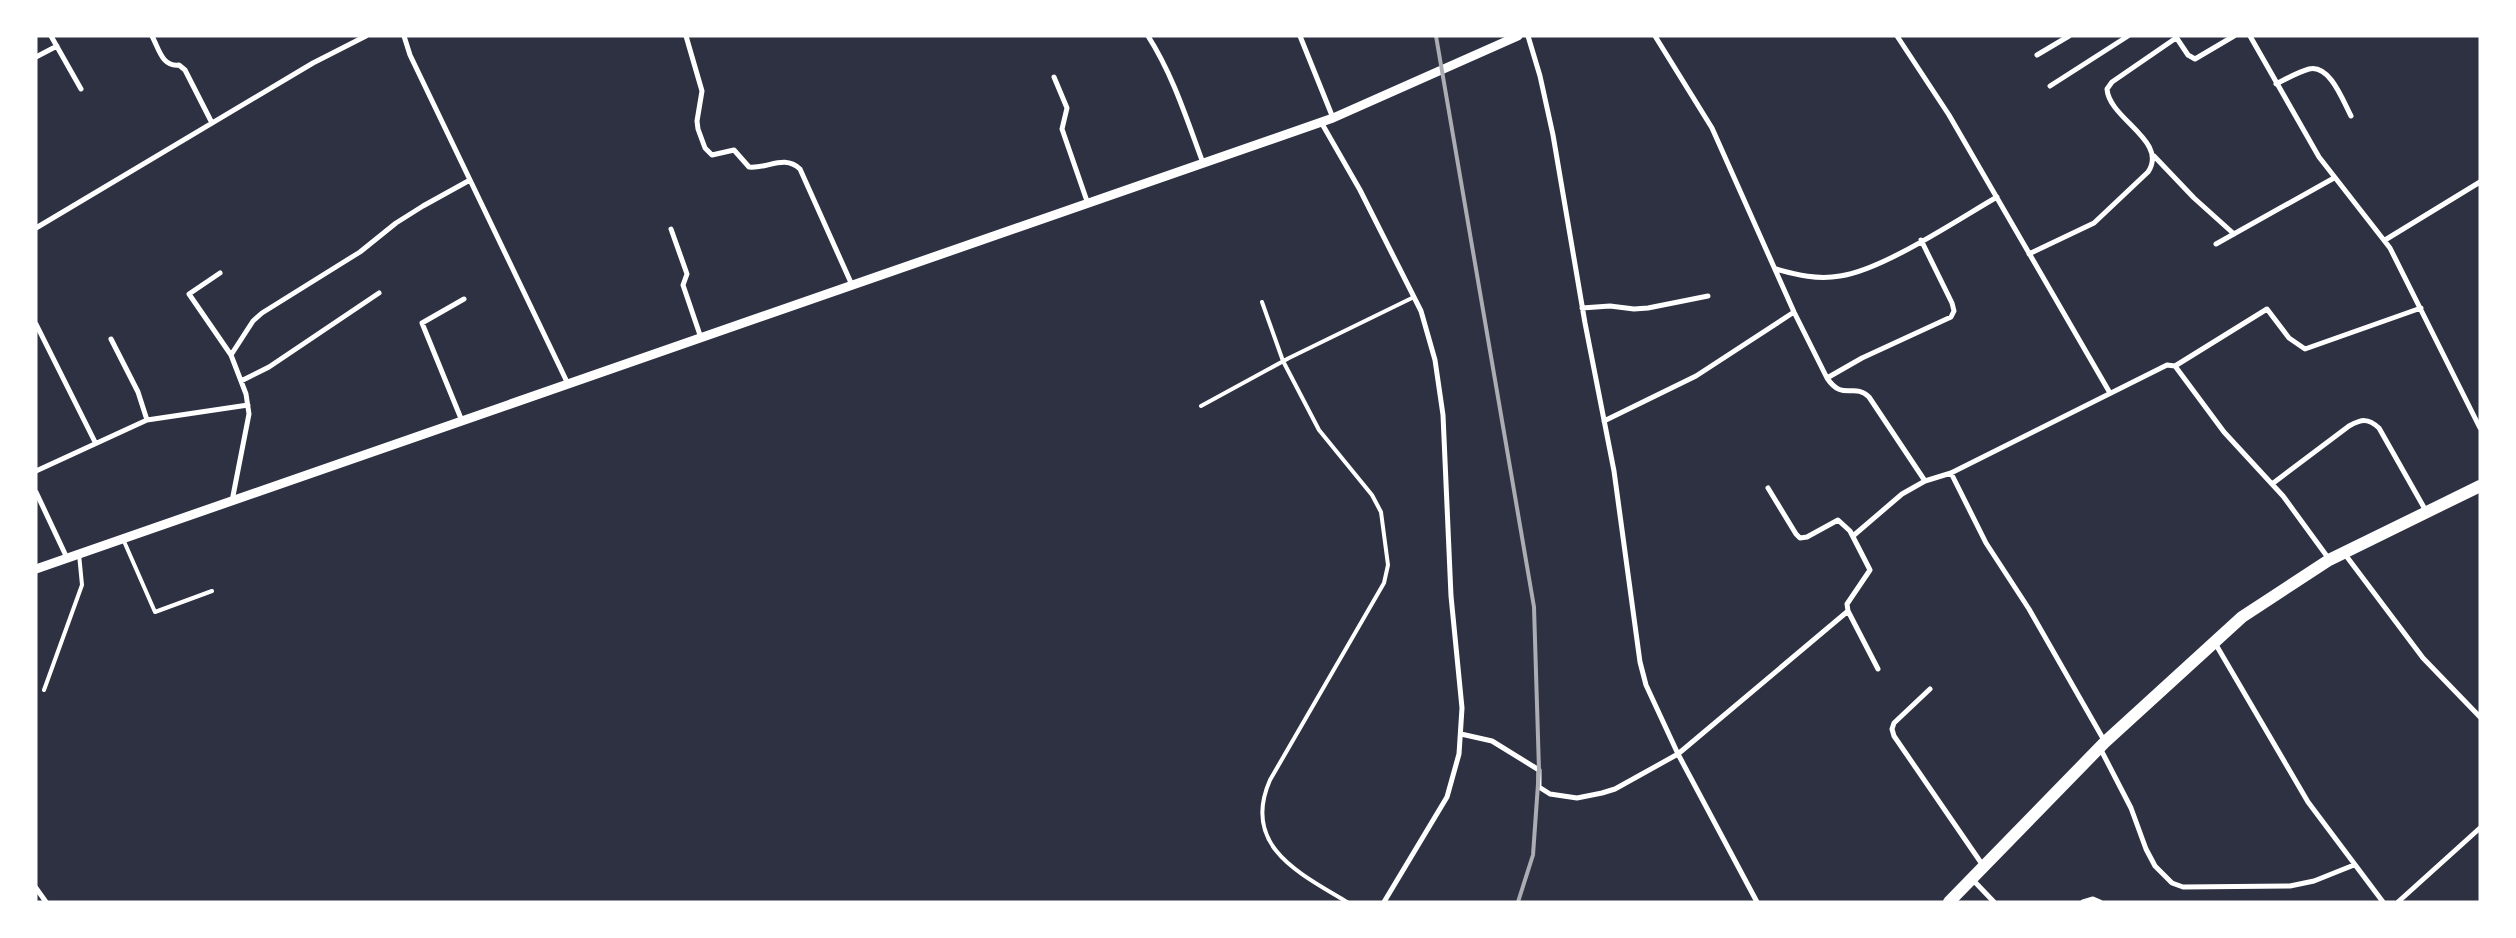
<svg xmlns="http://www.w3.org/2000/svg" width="2516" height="938" font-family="Jost,sans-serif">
	<rect width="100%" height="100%" fill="#2d3142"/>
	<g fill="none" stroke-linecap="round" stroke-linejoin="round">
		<path stroke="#fff" stroke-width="4" d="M1262 302 1283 361 1319 430 1372 495 1381 512 1388 565 1384 583 1270 780C1241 846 1299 873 1347 902
			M1201 406 1289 358 1414 297
			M123 539 155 612 212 591
			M44 690 82 585 79 554"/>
		<path stroke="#fff" stroke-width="5" d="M51 36 81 89
			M152 36C159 49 162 67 179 65L185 70 212 123
			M404 36 410 55 568 384
			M686 36 702 91 697 121 698 129 705 148 712 155 734 150 749 167C768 169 784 154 800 169L852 285
			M1148 36C1173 75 1187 120 1203 163
			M1300 36 1333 118
			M1528 36 1540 76 1553 135 1585 323 1614 471 1640 662 1646 685 1678 754 1757 902
			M1655 36 1712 128 1794 312 1827 378C1843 402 1854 382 1869 397L1925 481
			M1897 36 1949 115 2110 393
			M2250 36 2319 157 2390 248 2480 428
			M2176 37 2188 55 2195 59 2234 36
			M2037 55 2069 36
			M36 57 57 46
			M1054 77 1067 108 1062 129 1088 204
			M2276 84C2286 79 2298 72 2309 69 2330 64 2343 101 2351 116
			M2050 86 2128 36
			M1321 122 1360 190 1421 311 1435 360 1443 415 1451 596 1462 708 1459 754 1447 797 1384 902
			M2154 156 2194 198 2234 234
			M36 228 313 63 366 36
			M671 229 687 274 683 285 701 338
			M2385 240 2480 182
			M2216 244 2334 178
			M2029 254 2094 223 2148 172C2169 141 2109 119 2107 89L2112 82 2176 38
			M1776 269C1797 275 1818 280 1840 276 1883 270 1957 220 1997 197
			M220 273 189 294 231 355 246 394 249 414 232 501
			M1582 308 1610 306 1634 309 1648 308 1708 296
			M36 324 95 442
			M111 339 138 392 147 420
			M231 355 253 321 262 313 360 252 396 223 423 206 470 180
			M2175 366 2267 309 2289 338 2305 349 2421 308
			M1827 378 1862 358 1951 317 1954 311 1952 303 1921 240
			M241 381 269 367 379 293
			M462 421 422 323 464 299
			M1604 421 1696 376 1794 312
			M36 471 147 420 248 405
			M1951 473 1986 543 2029 609 2105 742
			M2272 484 2349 426C2362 419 2368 418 2379 428L2426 511
			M1768 488 1796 534 1800 538 1807 537 1838 520 1850 531 1870 570 1847 604 1848 611 1878 669
			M36 492 67 558
			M1853 536 1902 494 1925 481 1951 473 2167 365 2175 366 2224 432 2283 496 2329 559
			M2344 553 2423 658 2480 717
			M2215 643 2308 802 2383 902
			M1930 689 1894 723 1892 729 1894 736 1984 867
			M1461 734 1492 741 1539 770V787L1550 794 1577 798 1602 793 1615 789 1678 754 1848 611
			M2100 748 2131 808 2146 849 2155 866 2172 883 2183 887 2290 886 2314 881 2354 865
			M1973 880 1994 902
			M36 888 46 902
			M2083 902 2093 899 2100 902
			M2398 902 2480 828"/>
		<path stroke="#fff" stroke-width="9" d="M36 569 1333 118 1518 36"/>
		<path stroke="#fff" stroke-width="12" d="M1949 902 2105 742 2242 617 2329 560 2480 486"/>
		<path stroke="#abadb3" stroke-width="4" d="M1436 36 1534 607 1539 770 1533 855 1518 902"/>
	</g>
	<rect width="2516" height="938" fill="none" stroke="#ffffff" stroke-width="75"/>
</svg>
